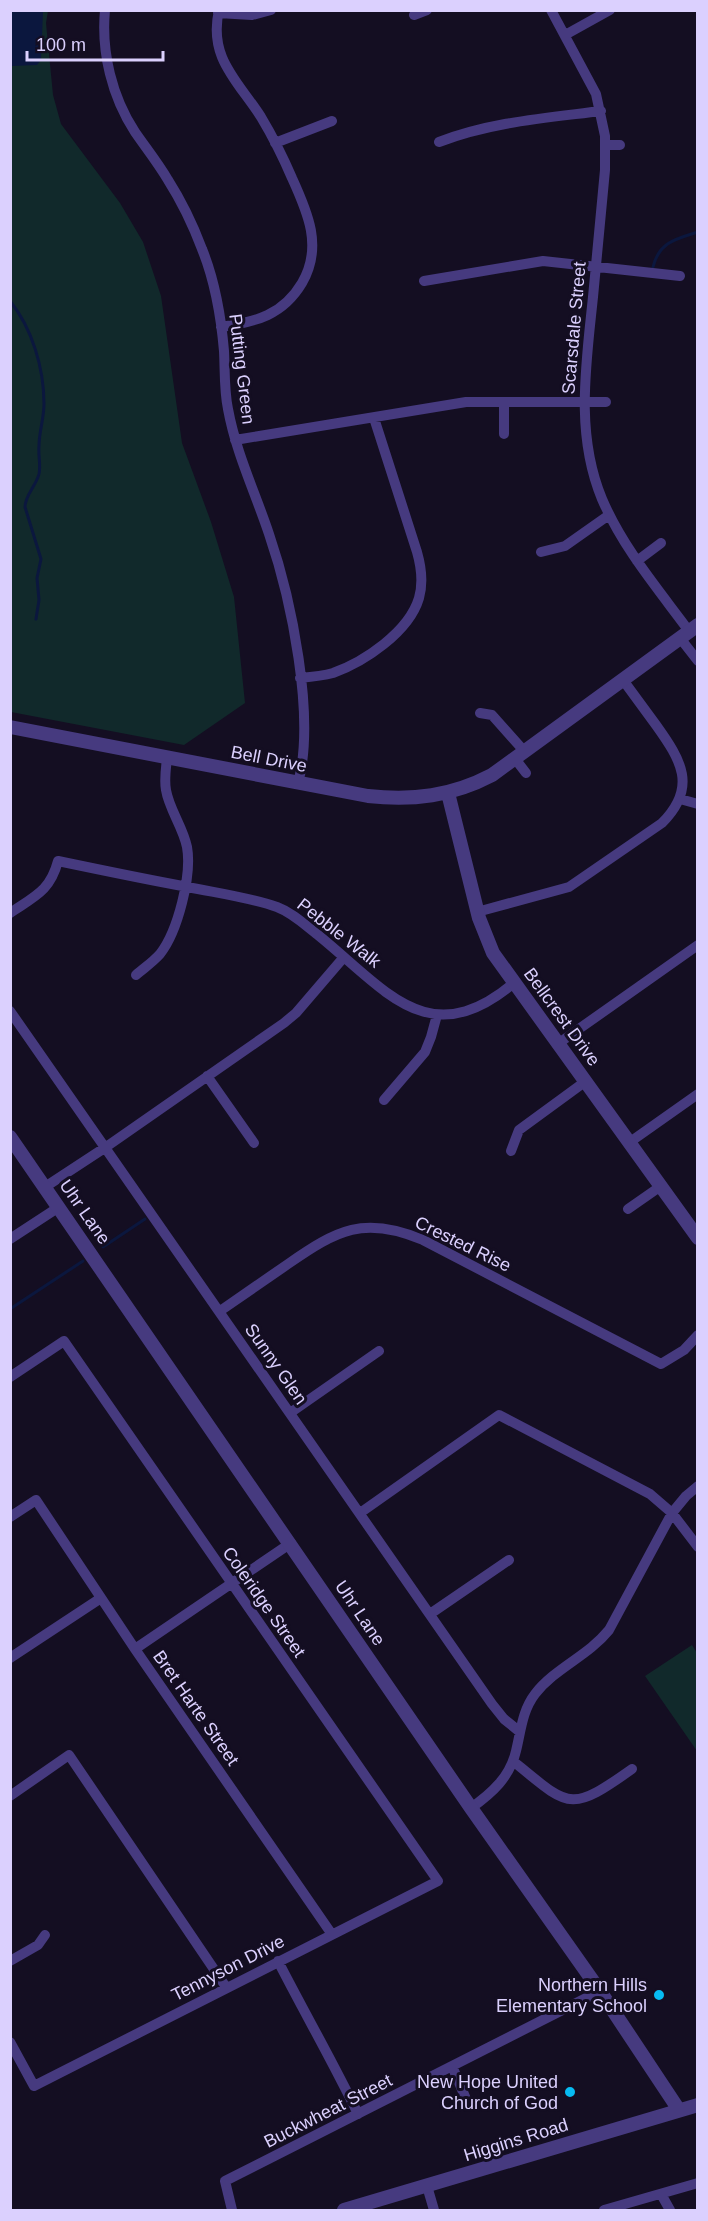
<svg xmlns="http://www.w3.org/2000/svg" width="708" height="2221" font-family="Arial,sans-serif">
	<rect width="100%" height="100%" fill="#140e22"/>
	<path fill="#11292b" d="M10 11H48L46 23 53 95 61 124 120 203 143 242 161 296 182 443 211 522 234 597 245 703 184 745 11 712Z
		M692 1645 697 1653V1751L645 1676Z"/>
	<path fill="#0b173e" d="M11 10 43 11 41 60 37 65 11 66Z"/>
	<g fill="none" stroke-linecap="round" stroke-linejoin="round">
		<path stroke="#0b173e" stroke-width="3" d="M653 267C659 242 676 239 698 232
			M10 301C32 328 44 368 44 404 44 418 39 432 39 446 38 455 41 465 39 474 36 486 25 495 25 507L41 559 37 578 39 600 36 619
			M103 1247 145 1219
			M10 1309 83 1261"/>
		<path stroke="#463a7f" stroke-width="10" d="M105 10C101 52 112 97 135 132 146 148 158 163 168 180 182 202 193 225 202 249 215 281 221 316 224 351 225 370 224 390 228 409 236 453 255 492 269 534 291 598 316 717 298 783
			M219 10C208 58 238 81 261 117 273 137 283 157 292 178 308 213 323 247 302 283 283 315 256 322 221 327
			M551 10 596 94 605 136V170C601 212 597 255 593 297 586 365 575 434 602 499 623 548 658 589 689 631
			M218 13 252 15 271 10
			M414 15 427 10
			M565 35 610 10
			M439 142C491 122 546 118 601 111
			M275 143 332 121
			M605 145H620
			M424 281 543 261 680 276
			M504 402V434
			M235 440 466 402H606
			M541 552 565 546 609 515
			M637 561 661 543
			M680 638 698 661
			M300 678C311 677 322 676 333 673 364 662 409 632 419 598 423 584 421 566 417 552L374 418
			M480 713 492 715 525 752
			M516 760 526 773
			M680 799 698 804
			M477 912 569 887 662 823C698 787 681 760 656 725 645 710 634 695 623 680
			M10 913C35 896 50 891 58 861 101 870 144 879 188 887 217 893 248 897 277 907 293 913 305 925 318 935 386 990 429 1055 515 982
			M136 975C144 968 153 962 160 954 178 931 192 875 187 847 183 827 169 809 166 790 164 780 166 768 167 758
			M10 1011 492 1704 504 1719 520 1732
			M559 1043 698 945
			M207 1076 254 1143
			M384 1100 425 1052 431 1037 437 1015
			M630 1142 698 1094
			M511 1151 519 1130 586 1081
			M45 1187 106 1147 284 1023 296 1013 344 957
			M628 1209 661 1186
			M10 1239 59 1207
			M220 1311C242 1296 265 1280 288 1264 337 1230 364 1215 423 1240L661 1364 684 1350 698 1335
			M10 1377 64 1341 438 1881 34 2086 10 2042
			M290 1413 379 1351
			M360 1513 499 1415 650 1494 672 1513 698 1547
			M10 1517 36 1500 135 1649 331 1933
			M430 1614 509 1560
			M135 1649 291 1543
			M10 1658 101 1598
			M513 1761C570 1808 570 1813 632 1769
			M10 1796 69 1755 226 1987
			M471 1808C492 1793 510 1777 516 1751 521 1731 522 1711 535 1694 555 1668 588 1656 609 1630L672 1513 686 1496 698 1486
			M10 1961 38 1945 45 1935
			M278 1961C304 2012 333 2062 358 2114
			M452 2066 466 2099
			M427 2186 434 2210
			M661 2194 670 2210
			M232 2210 225 2181 600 1991
			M604 2210 698 2183"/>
		<path stroke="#463a7f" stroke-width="14" d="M10 727 368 796C413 801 452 796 492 775L698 625
			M448 793 479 918 493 953 698 1238
			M10 1137 471 1808 600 1991 679 2110
			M344 2210 698 2105"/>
	</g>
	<g fill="#07bbf2" stroke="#140e22" stroke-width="2">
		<circle cx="659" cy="1995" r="6"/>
		<circle cx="570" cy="2092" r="6"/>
	</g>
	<g text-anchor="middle" stroke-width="6" stroke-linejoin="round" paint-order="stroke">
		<g font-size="18" fill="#dbd0fe" stroke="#140e22">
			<text transform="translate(574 328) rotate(-85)" y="6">Scarsdale Street</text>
			<text transform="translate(242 369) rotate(83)" y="6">Putting Green</text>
			<text transform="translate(269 759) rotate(11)" y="6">Bell Drive</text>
			<text transform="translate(339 933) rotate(38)" y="6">Pebble Walk</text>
			<text transform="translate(562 1017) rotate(54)" y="6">Bellcrest Drive</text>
			<text transform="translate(85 1212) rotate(55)" y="6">Uhr Lane</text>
			<text transform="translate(463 1244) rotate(26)" y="6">Crested Rise</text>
			<text transform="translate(276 1364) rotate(55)" y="6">Sunny Glen</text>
			<text transform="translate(264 1602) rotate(55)" y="6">Coleridge Street</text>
			<text transform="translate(360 1613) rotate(56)" y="6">Uhr Lane</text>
			<text transform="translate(196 1708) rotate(55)" y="6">Bret Harte Street</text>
			<text transform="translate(228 1968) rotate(-27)" y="6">Tennyson Drive</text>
			<text transform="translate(328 2111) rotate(-27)" y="6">Buckwheat Street</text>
			<text transform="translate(516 2140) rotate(-17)" y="6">Higgins Road</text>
		</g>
		<g font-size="18" fill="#dbd0fe" stroke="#140e22" text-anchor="end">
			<text x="647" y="1991">Northern Hills<tspan x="647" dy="21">Elementary School</tspan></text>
			<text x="558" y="2088">New Hope United<tspan x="558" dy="21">Church of God</tspan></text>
		</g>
	</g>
	<rect width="708" height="2221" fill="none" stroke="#dbd0fe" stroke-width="24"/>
	<path d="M27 51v9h136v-9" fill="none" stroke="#dbd0fe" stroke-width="3"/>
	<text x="36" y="51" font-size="18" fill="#dbd0fe" stroke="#140e22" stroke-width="4.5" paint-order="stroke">100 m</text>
</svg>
